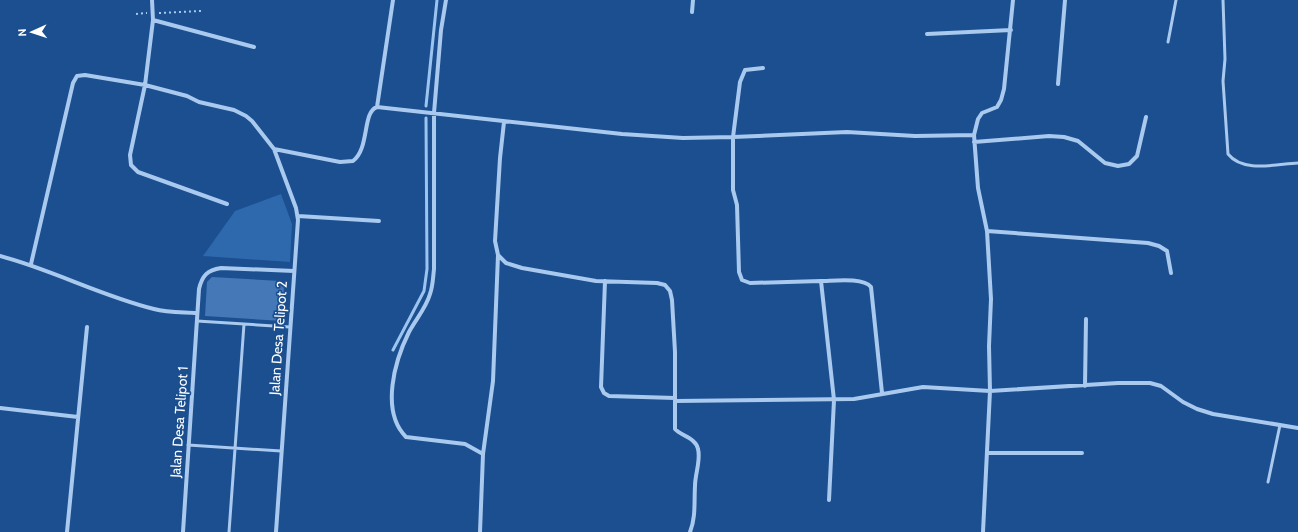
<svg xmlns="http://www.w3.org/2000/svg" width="1298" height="532" font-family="Cabin,sans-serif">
	<rect width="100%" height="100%" fill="#1b4f8f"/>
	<path fill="#2e69ad" d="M281 194 292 224 290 262 203 256 235 211Z"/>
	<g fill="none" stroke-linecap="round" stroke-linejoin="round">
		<path stroke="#9cc4f0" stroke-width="3" d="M426 106 437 0
			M393 350 424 291 427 269 426 118"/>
	</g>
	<path fill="#4478b7" d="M212 277 280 281 284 287 282 321 205 316 207 282Z"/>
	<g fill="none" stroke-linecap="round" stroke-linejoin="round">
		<path stroke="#a9c9ee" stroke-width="2" stroke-dasharray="2 3" stroke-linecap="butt" d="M159 13 201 11
			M136 14 147 13"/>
		<path stroke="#a9c9ee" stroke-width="3" d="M1223 0 1225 59 1223 81 1228 154C1243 173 1276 164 1298 163
			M1168 42 1176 0
			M197 321 290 327
			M188 445 281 451
			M1268 482 1280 425
			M229 532 244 324"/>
		<path stroke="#a9c9ee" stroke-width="4" d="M152 0 153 20 145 85 130 155 131 165 138 172 227 204
			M446 0 441 30 434 113V269C433 277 433 286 430 294 426 308 416 319 409 332 395 360 380 411 406 437L465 444 483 454
			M1013 0 1004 89 1001 100 997 107 982 113 978 119 974 135 978 188 987 231 991 299 989 346 990 391 1118 383H1150L1161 386 1183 402 1197 409 1213 414 1298 428
			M692 12 693 0
			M153 20 254 47
			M927 34 1011 30
			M763 68 745 70 740 82 733 137V190L737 205 739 272 742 280 750 283 821 281 834 400 829 500
			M1058 84 1065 0
			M377 107 393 0
			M504 122 500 158 495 241 498 255 506 263 522 268 596 281 657 283 665 285 670 291 672 300 675 352V429C681 436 696 438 698 449 701 460 695 474 695 486 694 502 696 517 690 532
			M974 142 1049 136 1064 137 1078 141 1105 163 1118 166 1129 164 1137 156 1146 117
			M274 149 340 162 353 161C370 148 362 112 377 107L622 134 683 138 733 137 847 132 915 136 974 135
			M298 216 379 221
			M987 231 1148 243 1159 246 1167 251 1171 273
			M0 256C53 270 101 296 154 309 168 313 183 312 197 313
			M31 264 73 83 77 76 85 75 145 85 187 96 199 102 234 110 246 116 252 121 274 149 296 208 298 220 276 532
			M605 281 601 387 604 393 609 396 675 398
			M821 281C833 281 863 277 871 287L882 393
			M1085 386 1086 319
			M675 401 854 399 923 387 990 391 983 532
			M0 408 78 417
			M987 453H1082
			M67 532 87 327
			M183 532 199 289C202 276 207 270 221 268L294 271
			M480 532 483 454 493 381 498 255"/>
	</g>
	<g text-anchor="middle" stroke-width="3.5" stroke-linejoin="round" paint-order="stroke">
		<g font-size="14" fill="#fff" stroke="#1b4f8f">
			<text transform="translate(278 338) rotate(-86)" y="5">Jalan Desa Telipot 2</text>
			<text transform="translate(179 422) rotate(-86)" y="5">Jalan Desa Telipot 1</text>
		</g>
	</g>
	<g transform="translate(32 32) rotate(267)" stroke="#1b4f8f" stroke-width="3" paint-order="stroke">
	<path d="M0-3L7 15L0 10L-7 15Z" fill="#ffffff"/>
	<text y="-6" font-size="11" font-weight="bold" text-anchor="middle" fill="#ffffff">N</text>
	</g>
</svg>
